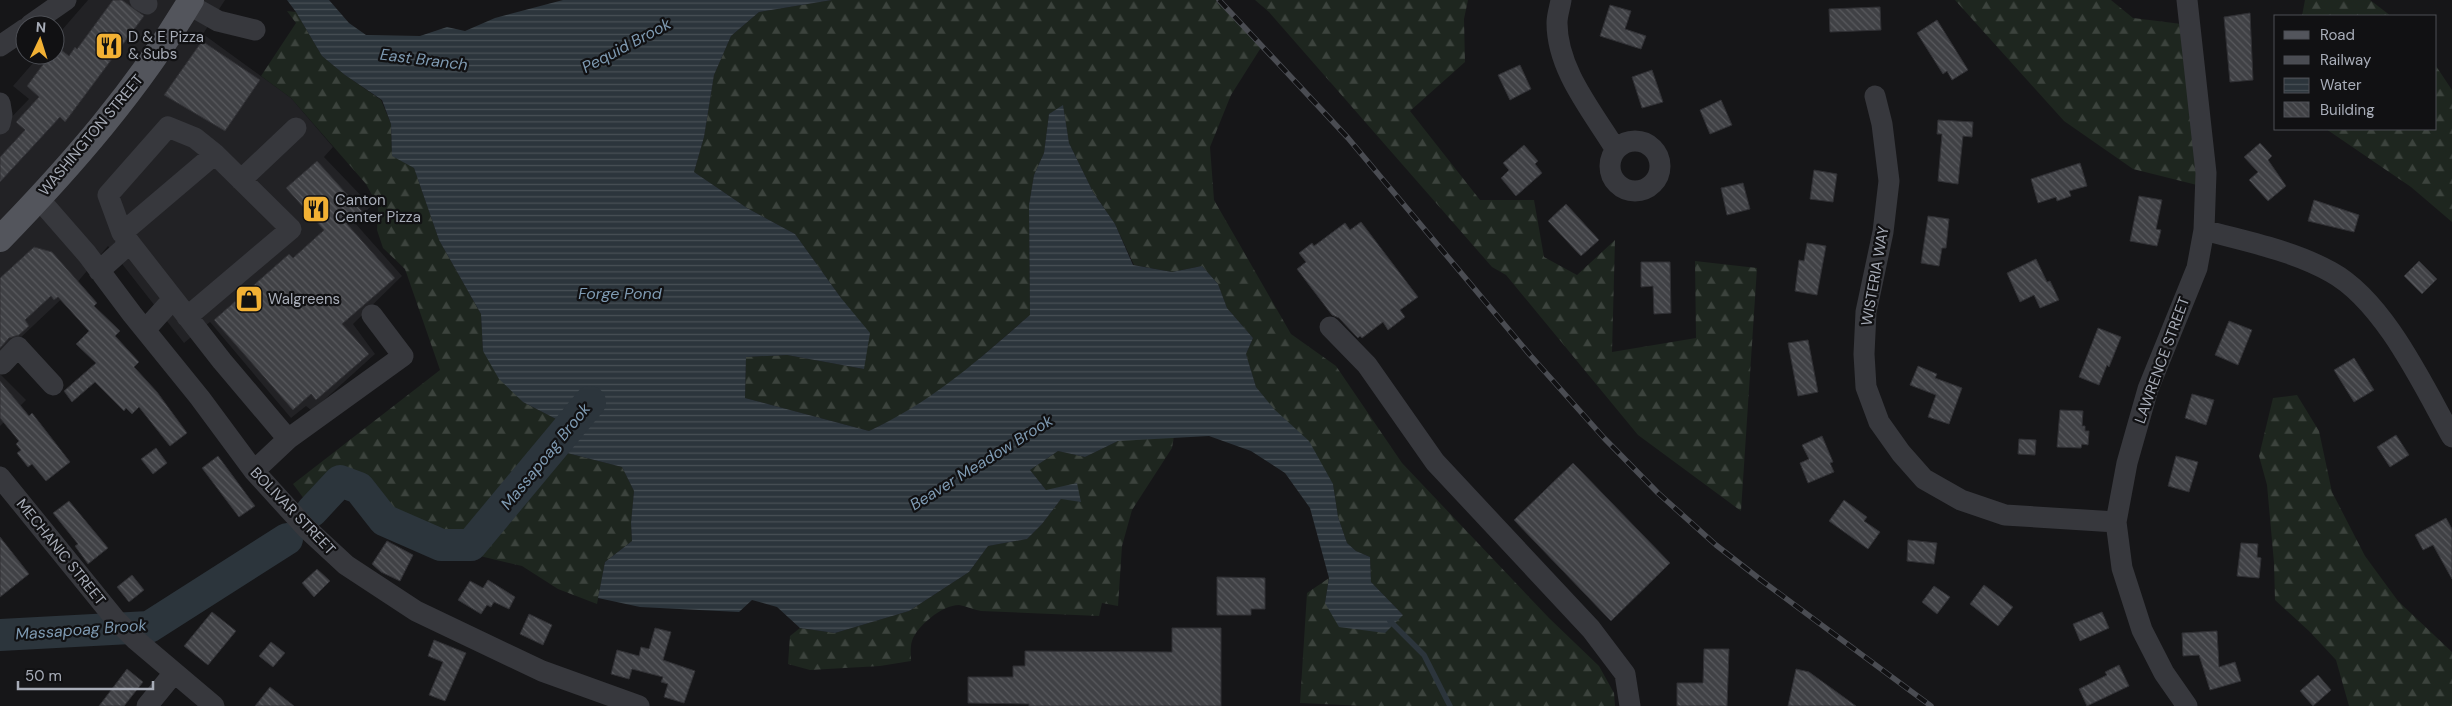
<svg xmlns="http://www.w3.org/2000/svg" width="2452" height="706" font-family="'DM Sans',sans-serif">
	<defs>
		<pattern id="forest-firs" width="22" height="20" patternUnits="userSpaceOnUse" patternTransform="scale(1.25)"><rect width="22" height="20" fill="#1e261f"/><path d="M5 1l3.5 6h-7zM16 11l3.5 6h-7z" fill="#3c433d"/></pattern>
		<pattern id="water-rules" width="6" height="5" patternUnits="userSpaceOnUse" patternTransform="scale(1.25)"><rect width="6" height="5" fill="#2c353c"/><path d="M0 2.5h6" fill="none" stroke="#485056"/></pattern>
		<pattern id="building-back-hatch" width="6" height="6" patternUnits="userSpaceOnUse" patternTransform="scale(1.25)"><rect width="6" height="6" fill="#404145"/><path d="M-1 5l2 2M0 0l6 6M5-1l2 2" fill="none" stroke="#595a5e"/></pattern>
	</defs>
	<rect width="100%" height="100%" fill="#161618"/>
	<path fill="#222225" d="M88 0H225L203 34 291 98 333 147 324 157 371 206 355 223 402 276 353 324 375 354 312 411 306 406 291 418 210 322 184 343 108 246 70 291 0 357V129L29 99 13 86 40 55H55V38Z
		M0 374 26 400 0 426Z"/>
	<path fill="url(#forest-firs)" d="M832 0H1219L1262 46 1231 95 1210 147 1214 200 1291 334 1336 366 1402 463 1549 618 1599 666 1614 693 1615 706H1365L1300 703 1307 593 1329 578 1325 603 1403 615 1371 582 1370 557 1356 551 1347 543 1338 517 1333 484 1256 387 1246 354 1253 338 1227 308 1218 284 1202 266 1172 272 1134 265 1115 224 1093 192 1069 143 1063 106 1049 114 1044 153 1034 175 1029 205 1030 315 957 378 912 410 869 431 745 398 746 357 787 355 864 369 841 298 795 234 747 208 694 172 704 137 714 75 731 36 759 12Z
		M1255 0H1468L1464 19 1465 62 1410 111 1480 200H1534L1544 257 1577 275 1615 240 1612 352 1696 338 1695 261 1757 268 1741 511 1638 435 1506 275 1492 267 1269 12Z
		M1955 0H2111L2133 18 2190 25 2205 187 2133 169 2064 121Z
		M2305 0H2370L2391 16H2302Z
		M287 11 296 12 322 56 345 75 381 100 391 124 392 155 414 168 439 240 481 314 483 351 523 402 556 419 567 453 622 467 634 491 631 523 632 541 605 562 597 604 558 589 522 566 463 552 426 547 368 514 341 490 319 519 293 484 440 370 405 269 383 248 377 230 378 206 366 184 291 98 261 76 296 23Z
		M2436 66 2452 90V222L2411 187 2326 129H2436Z
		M2297 395 2319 431 2332 492 2365 556 2398 601 2452 652V706H2349L2336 660 2310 632 2275 600 2274 563 2267 485 2259 456 2273 398Z
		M1174 436 1172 448 1132 510 1122 546 1118 606 1102 603 1099 616 981 611C974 610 966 606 959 605 942 605 917 626 912 641 910 647 911 655 911 661L880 666 810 670 788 664 790 636 800 628 835 633 909 611 969 572 988 546 1027 539 1042 524 1061 499 1046 490 1030 470 1058 451 1085 457 1118 441Z"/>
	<path fill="url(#water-rules)" d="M287 0H329L349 23 366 35 420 36 447 27 465 31 495 18 563 0H832L759 12 731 36 714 75 704 137 694 172 747 208 795 234 841 298 870 333 864 369 787 355 746 357 745 398 869 431C933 401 977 361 1030 315L1029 205 1034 175 1044 153 1049 114 1063 105 1069 143 1093 192 1115 224 1133 265 1172 272 1202 266 1218 284 1227 308 1253 338 1246 354 1256 387 1274 409 1309 441 1333 484 1338 517 1347 543 1356 551 1370 557 1371 582 1403 615 1385 633 1339 627 1325 603 1329 578 1310 508 1285 473 1251 451 1209 436 1118 441 1085 457 1058 451 1030 470 1046 490 1077 483 1081 502 1061 499 1042 524 1027 539 988 546 969 572 909 611 835 633 800 628 777 607 752 600 739 612 640 607 598 598 605 562 632 541 631 523 634 491 622 467 567 453 556 419 523 402 499 379 483 351 481 314 439 240 414 168 392 156 391 124 382 100 345 75 322 56 296 12Z"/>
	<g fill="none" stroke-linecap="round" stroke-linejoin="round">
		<path stroke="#2c353c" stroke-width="5.5" d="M1390 621 1424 655 1450 706"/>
		<path stroke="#2c353c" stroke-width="32" d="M312 511 340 481 359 488 384 520 441 545H471L590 402
			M0 635 149 627 287 539"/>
	</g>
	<path fill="url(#building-back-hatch)" stroke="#303034" d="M113 0H122L144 16 65 122 60 117 0 182V157L25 130 16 122 39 97 27 86 50 55H55L56 46 69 56 75 47 77 49Z
		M1610 5 1631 11 1625 29 1646 36 1641 49 1600 36Z
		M1880 7 1881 30 1830 32 1829 9Z
		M2250 13 2253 80 2230 82 2224 17Z
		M1937 20 1968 70 1952 80 1947 71 1943 74 1917 33Z
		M202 41 260 80 225 131 164 95Z
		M1520 65 1531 89 1510 100 1498 75Z
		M1652 70 1663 102 1642 108 1632 77Z
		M1721 100 1732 125 1710 134 1700 110Z
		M1938 120 1973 122 1972 137 1963 136 1958 184 1938 181 1942 134H1937Z
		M2260 143 2272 156 2268 160 2286 186 2268 201 2249 180 2258 172 2244 157Z
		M1524 145 1538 161 1535 164 1542 173 1516 196 1501 178 1509 170 1503 163Z
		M317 161 362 211 347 224 395 278 342 324 369 354 316 400 311 394 293 410 214 320 289 254 293 258 324 230 286 188Z
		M2080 163 2087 186 2069 191 2071 196 2057 201 2056 197 2038 203 2031 179Z
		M1814 170 1837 174 1833 202 1810 199Z
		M1743 183 1750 209 1727 215 1721 188Z
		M2139 196 2162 200 2156 229 2161 230 2157 246 2130 241Z
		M2314 200 2359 215 2354 232 2308 221Z
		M1566 204 1599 240 1581 256 1548 221Z
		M1928 216 1949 219 1946 248H1942L1939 266 1921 263Z
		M1361 222 1418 297 1400 310 1405 317 1388 330 1383 322 1362 338 1360 336 1358 338 1339 318 1332 315 1297 269 1306 262 1299 253 1312 243 1314 246 1345 223 1350 230Z
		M1807 243 1826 246 1817 295 1795 291 1799 260 1804 261Z
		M34 247 52 252 97 303 94 306 120 331 115 336 139 362 134 367 157 392 187 433 170 446 139 407 132 414 126 408 124 411 95 382 72 402 64 391 96 363 76 344 89 331 58 297 54 300 51 296 25 320 29 326 19 335 9 338 0 348V278Z
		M2036 259 2047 282 2050 281 2059 300 2040 308 2034 295 2020 302 2007 273Z
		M2419 261 2437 279 2422 294 2404 276Z
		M1641 262H1670L1671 313 1654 314 1653 286 1641 287Z
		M2229 321 2252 330 2238 365 2215 355Z
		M2098 328 2121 337 2109 367 2107 365 2099 385 2079 377Z
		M1808 340 1818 392 1798 396 1788 343Z
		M2354 358 2374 390 2354 402 2334 370Z
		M1918 366 1937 374 1935 378 1962 388 1949 424 1928 417 1936 395 1910 385Z
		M0 381 29 416 32 413 70 462 46 481 32 464 28 467 17 453 21 450 16 444 19 441 0 418Z
		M2192 394 2214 400 2206 425 2185 418Z
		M2060 410 2083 411 2082 426H2085V431H2089L2088 445 2082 444 2081 448 2057 447Z
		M2396 435 2409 455 2390 467 2377 447Z
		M1822 436 1833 462 1830 463 1834 472 1808 483 1800 463 1809 459 1802 445Z
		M2019 439 2036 440 2035 455 2018 454Z
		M156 448 167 463 153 474 141 459Z
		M218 456 255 506 239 517 202 468Z
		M2176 456 2198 462 2189 492 2168 486Z
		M1573 463 1670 563 1611 621 1514 520Z
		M1844 500 1867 517 1864 521 1880 532 1868 549 1829 521Z
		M69 501 108 548 88 564 75 546 78 544 53 513Z
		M2446 518 2452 529V579L2433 545 2423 550 2415 535Z
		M0 537 29 574 0 597Z
		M1908 540 1937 543 1934 564 1907 561Z
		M387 541 413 555 400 581 381 572 372 564Z
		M2241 543 2258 544 2257 557 2261 558 2259 578 2237 576Z
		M317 569 330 581 314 597 302 583Z
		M132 575 144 590 129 602 117 587Z
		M1217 577 1265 578V609H1251V615H1217Z
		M488 580 515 597 509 609 494 602 491 607 487 605 481 614 458 600 470 581 483 588Z
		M1984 585 2013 607 1998 626 1970 604Z
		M1934 586 1950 597 1937 614 1922 602Z
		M212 612 236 631 208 665 184 646Z
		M2102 612 2109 628 2080 641 2073 624Z
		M529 614 552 625 543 645 520 634Z
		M655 628 671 632 663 660 695 671 684 703 664 697 668 684 661 682 663 677 632 669 629 679 611 674 617 650 639 656 641 647 649 649Z
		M1172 628H1221V706H1029V704L968 703V677H1013V666H1025V651L1172 652Z
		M2217 631 2219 667 2235 662 2241 681 2210 690 2199 655 2183 656 2182 633Z
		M434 640 466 653 445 701 429 695 443 662 428 656Z
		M271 642 285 653 273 667 259 656Z
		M1704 649H1729L1727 706H1677V683H1703Z
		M2119 665 2129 686 2087 706 2079 689 2107 675 2105 672Z
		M127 669 143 682 124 706H99Z
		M1796 669 1809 672 1856 706H1788Z
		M2318 675 2331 690 2313 706 2300 691Z
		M270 687 294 706H255Z"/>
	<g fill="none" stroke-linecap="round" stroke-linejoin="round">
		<path stroke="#37383d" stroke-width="21" d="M140 0 147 4
			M1561 0C1560 7 1557 15 1557 23 1557 70 1593 112 1616 150
			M188 4 218 21 255 30
			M30 25 66 0
			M0 46 25 29
			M1875 96 1882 124 1889 181 1883 232 1866 312 1864 354 1866 387 1879 422 1901 453 1924 479 1961 500 2005 515 2116 522
			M0 103 2 115 0 124
			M1610 166a25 25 0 1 1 50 0a25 25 0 1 1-50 0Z
			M241 180 296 128
			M39 199 87 254 132 314 200 398 254 471 306 528 346 565 416 611 542 671 639 706
			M2204 230C2247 242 2292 250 2331 272 2384 301 2423 385 2452 437
			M122 233 108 195 168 127 195 138 215 154
			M99 271 130 243
			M187 317 291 229 215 154 122 233 222 361 288 439 254 471
			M1330 327 1367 365 1435 462 1591 629 1625 674 1630 706
			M145 330 173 299
			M0 362 2 364 18 347 53 385
			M288 439 403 356 372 315
			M0 477 116 620 136 640 214 706
			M147 706 174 673
			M2187 706 2164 673 2142 630 2122 568 2116 522 2127 463 2148 389 2197 268 2204 230 2206 173 2187 0"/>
		<path stroke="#53555c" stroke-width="26" d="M0 239C71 166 139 88 191 0"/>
		<g stroke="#4a4c52" stroke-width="5.5">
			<path id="rail" d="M1219 0 1348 138 1530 355 1604 438 1658 493 1716 545 1761 580 1931 706"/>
		</g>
		<use href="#rail" stroke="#111113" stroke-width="4" stroke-dasharray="11" stroke-linecap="butt"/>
	</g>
	<defs>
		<g id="restaurant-square" transform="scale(1.4375)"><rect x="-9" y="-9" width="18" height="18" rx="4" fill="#f2b134" stroke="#111113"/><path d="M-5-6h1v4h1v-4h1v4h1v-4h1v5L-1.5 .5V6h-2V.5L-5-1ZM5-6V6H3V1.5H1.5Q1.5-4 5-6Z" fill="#111"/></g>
		<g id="shop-square" transform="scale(1.4375)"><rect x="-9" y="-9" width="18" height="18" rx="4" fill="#f2b134" stroke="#111113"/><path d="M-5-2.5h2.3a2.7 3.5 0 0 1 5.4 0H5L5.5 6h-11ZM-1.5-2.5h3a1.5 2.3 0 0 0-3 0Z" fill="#111"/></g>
	</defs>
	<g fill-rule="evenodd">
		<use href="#restaurant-square" x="109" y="46"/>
		<use href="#restaurant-square" x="316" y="209"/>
		<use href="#shop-square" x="249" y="299"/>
	</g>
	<g text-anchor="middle" stroke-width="4.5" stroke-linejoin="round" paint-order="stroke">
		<g font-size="15" fill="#a8adb8" stroke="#111113" text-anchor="start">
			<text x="128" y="42">D &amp; E Pizza<tspan x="128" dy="17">&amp; Subs</tspan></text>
			<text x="335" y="205">Canton<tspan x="335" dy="17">Center Pizza</tspan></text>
			<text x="268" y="304">Walgreens</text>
		</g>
		<g font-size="15" fill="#a8adb8" stroke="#111113">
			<text transform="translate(91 135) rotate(-50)" y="5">WASHINGTON STREET</text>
			<text transform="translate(1875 276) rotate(-80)" y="5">WISTERIA WAY</text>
			<text transform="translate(2162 360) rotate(-70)" y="5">LAWRENCE STREET</text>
			<text transform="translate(293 511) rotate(46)" y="5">BOLIVAR STREET</text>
			<text transform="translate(61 552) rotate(51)" y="5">MECHANIC STREET</text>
		</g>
		<g font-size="16" font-style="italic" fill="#7f9bb3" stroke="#111113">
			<text transform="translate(626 45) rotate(-28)" y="6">Pequid Brook</text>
			<text transform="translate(424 59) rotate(7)" y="6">East Branch</text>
			<text x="620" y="299">Forge Pond</text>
			<text transform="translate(545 456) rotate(-51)" y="6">Massapoag Brook</text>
			<text transform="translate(981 462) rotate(-32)" y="6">Beaver Meadow Brook</text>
			<text transform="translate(81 629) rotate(-4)" y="6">Massapoag Brook</text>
		</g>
	</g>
	<rect x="2274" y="15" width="162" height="115" fill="#111113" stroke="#4d4f55"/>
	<rect x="2284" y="31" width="25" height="8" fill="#53555c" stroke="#4d4f55"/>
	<text x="2320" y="40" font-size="15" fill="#a8adb8">Road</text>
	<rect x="2284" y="56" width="25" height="8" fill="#4a4c52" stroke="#4d4f55"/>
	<text x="2320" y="65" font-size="15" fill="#a8adb8">Railway</text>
	<rect x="2284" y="78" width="25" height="15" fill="url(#water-rules)" stroke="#4d4f55"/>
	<text x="2320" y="90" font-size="15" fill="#a8adb8">Water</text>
	<rect x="2284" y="102" width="25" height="15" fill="url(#building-back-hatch)" stroke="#4d4f55"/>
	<text x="2320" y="115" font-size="15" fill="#a8adb8">Building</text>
	<g transform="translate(40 40) rotate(4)"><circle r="24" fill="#111113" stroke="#4d4f55"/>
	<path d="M0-4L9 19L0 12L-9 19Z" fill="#f2b134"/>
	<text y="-8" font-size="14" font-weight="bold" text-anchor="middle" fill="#a8adb8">N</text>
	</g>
	<path d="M18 681v8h135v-8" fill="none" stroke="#a8adb8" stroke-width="2.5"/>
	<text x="25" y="681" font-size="15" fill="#a8adb8" stroke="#111113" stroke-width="4" paint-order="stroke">50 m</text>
</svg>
